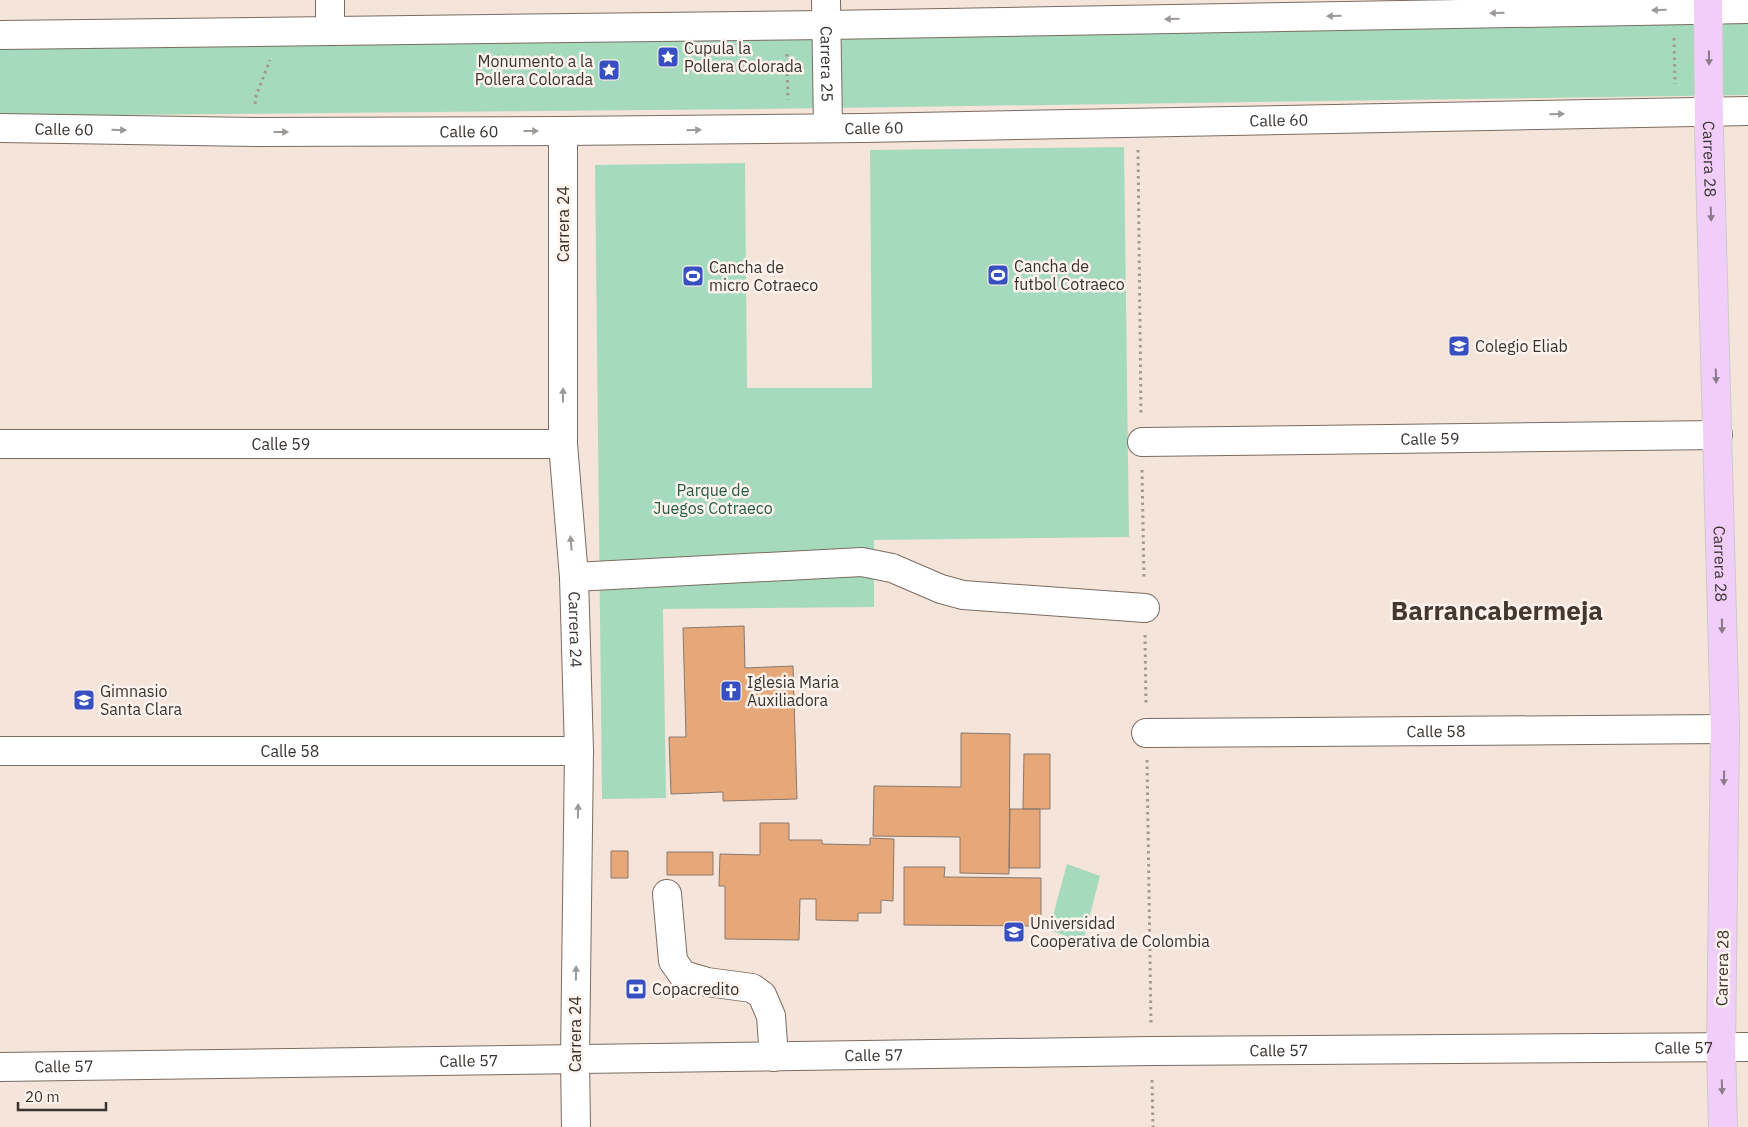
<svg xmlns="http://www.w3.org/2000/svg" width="1748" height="1127" font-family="'IBM Plex Sans',sans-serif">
	<rect width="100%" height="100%" fill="#f5e4d9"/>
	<path fill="#a6dabc" d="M1748 21V95L762 109 0 116V46Z
		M1124 147 1129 537 874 540V607L663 609 666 798 602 799 595 165 745 163 747 388H872L870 150Z
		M1067 864 1100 876 1083 942 1049 930Z"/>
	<path fill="#e7a879" stroke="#87786e" d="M744 626 745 668 793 666 797 799 723 801V792L671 794 669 737H686L683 628Z
		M961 733 1010 734 1009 874 960 873V837L873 836 874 786 961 787Z
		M1024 754H1050V809H1023Z
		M1010 809H1040V868H1009Z
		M760 823H789V840H822V844L870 845V838L894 839 893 901 881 900V913H858V921L816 920V899H800L799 940 725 939V886H719L720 854 760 855Z
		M611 851H628V878H611Z
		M667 852H713V875H667Z
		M904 867H945L944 877 1041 878V926L904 925Z"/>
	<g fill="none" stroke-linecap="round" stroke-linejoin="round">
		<g stroke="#7a6c62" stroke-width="30">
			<g id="minor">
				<path d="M330 0V31"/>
				<path id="s1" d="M826 0 828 128"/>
				<path d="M0 35 826 25 1748 9"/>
				<path id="s2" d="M0 128 255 132 563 131 864 128 1748 111"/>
				<path id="s3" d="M563 131V444L574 577 579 751 575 1059 576 1127"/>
				<path id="s4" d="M1142 442 1718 435"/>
				<path id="s5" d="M0 444H563"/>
				<path d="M574 577 862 562 892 568 941 589 963 595 1145 608"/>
				<path id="s6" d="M1146 733 1725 729"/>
				<path id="s7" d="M0 751H579"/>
				<path d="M667 894 673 961 683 975 707 982 752 988 762 995 771 1016 774 1057"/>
				<path id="s8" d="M0 1067 1152 1051 1748 1047"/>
			</g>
		</g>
		<g stroke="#cccac9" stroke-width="30">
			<g id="major">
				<path id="s9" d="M1708 0 1709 130 1725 729 1721 1047 1723 1127"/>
			</g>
		</g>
		<path stroke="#a4978f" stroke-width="3" stroke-dasharray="2.5 4" stroke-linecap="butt" d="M1674 38 1675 84
			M787 54 788 100
			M255 104 256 96 270 60
			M1138 150 1141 414
			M1142 470 1144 579
			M1145 635 1146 704
			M1147 760 1151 1024
			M1152 1080 1153 1127"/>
		<use href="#minor" stroke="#fff" stroke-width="28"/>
		<use href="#major" stroke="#f1cefa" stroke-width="28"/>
	</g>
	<defs><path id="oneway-solid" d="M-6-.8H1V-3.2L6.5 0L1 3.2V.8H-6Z" transform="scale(1.25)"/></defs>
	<g fill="#9c9997">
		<use href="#oneway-solid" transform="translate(1659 10) rotate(179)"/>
		<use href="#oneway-solid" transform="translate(1497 13) rotate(179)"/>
		<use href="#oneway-solid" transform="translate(1334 16) rotate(179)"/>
		<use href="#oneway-solid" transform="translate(1172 19) rotate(179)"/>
		<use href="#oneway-solid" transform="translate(1557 114) rotate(-1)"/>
		<use href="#oneway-solid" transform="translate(119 130) rotate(1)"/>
		<use href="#oneway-solid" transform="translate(694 130) rotate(-1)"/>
		<use href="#oneway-solid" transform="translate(531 131)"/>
		<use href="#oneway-solid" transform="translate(281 132)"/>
		<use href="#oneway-solid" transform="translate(563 395) rotate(-90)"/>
		<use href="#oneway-solid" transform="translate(571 543) rotate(-95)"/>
		<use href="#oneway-solid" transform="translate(578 811) rotate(-89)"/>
		<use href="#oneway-solid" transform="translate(576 973) rotate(-89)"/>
	</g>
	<g fill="#8c798a">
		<use href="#oneway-solid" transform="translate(1709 58) rotate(89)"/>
		<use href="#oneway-solid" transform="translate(1711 214) rotate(88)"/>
		<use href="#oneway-solid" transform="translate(1716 376) rotate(88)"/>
		<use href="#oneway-solid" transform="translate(1722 626) rotate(89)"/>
		<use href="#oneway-solid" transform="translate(1724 778) rotate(91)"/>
		<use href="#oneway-solid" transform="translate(1722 1087) rotate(88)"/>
	</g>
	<defs>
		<g id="sight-square" transform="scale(1.125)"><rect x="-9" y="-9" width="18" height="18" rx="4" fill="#374fc1" stroke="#fdf3ec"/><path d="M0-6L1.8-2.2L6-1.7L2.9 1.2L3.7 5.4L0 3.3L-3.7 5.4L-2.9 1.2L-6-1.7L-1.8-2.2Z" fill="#fff"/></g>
		<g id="stadium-square" transform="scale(1.125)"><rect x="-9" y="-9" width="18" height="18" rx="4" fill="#374fc1" stroke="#fdf3ec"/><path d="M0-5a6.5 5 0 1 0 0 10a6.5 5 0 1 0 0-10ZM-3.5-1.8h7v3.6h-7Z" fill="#fff"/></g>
		<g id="school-square" transform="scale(1.125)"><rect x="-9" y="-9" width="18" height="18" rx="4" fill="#374fc1" stroke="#fdf3ec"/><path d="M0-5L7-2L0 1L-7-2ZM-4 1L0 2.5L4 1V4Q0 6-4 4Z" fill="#fff"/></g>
		<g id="church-square" transform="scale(1.125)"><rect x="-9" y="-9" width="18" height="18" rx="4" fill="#374fc1" stroke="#fdf3ec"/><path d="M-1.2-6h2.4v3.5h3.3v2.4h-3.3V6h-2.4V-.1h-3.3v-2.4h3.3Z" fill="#fff"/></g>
		<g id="university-square" transform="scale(1.125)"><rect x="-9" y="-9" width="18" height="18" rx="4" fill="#374fc1" stroke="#fdf3ec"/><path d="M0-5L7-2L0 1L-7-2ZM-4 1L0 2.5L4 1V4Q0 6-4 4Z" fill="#fff"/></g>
		<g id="bank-square" transform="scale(1.125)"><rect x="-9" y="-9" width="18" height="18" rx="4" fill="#374fc1" stroke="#fdf3ec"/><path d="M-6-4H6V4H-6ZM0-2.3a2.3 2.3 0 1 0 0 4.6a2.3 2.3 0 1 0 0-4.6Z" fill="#fff"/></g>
	</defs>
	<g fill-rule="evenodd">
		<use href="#sight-square" x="668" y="57"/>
		<use href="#sight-square" x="609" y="70"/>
		<use href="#stadium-square" x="998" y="275"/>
		<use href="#stadium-square" x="693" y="276"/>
		<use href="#school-square" x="1459" y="346"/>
		<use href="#church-square" x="731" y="691"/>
		<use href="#school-square" x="84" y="700"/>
		<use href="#university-square" x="1014" y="932"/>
		<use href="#bank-square" x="636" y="989"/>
	</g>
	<g text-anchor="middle" stroke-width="5" stroke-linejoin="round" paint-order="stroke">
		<g font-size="16" fill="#39332f" stroke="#fdf3ec" text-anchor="start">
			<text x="684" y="54">Cupula la<tspan x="684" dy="18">Pollera Colorada</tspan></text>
			<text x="593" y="67" text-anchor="end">Monumento a la<tspan x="593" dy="18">Pollera Colorada</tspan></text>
			<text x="1014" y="272">Cancha de<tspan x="1014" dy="18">futbol Cotraeco</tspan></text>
			<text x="709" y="273">Cancha de<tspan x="709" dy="18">micro Cotraeco</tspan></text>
			<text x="1475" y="352">Colegio Eliab</text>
			<text x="747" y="688">Iglesia Maria<tspan x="747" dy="18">Auxiliadora</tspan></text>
			<text x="100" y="697">Gimnasio<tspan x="100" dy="18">Santa Clara</tspan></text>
			<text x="1030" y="929">Universidad<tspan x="1030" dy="18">Cooperativa de Colombia</tspan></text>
			<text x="652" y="995">Copacredito</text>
		</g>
		<g font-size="16" fill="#39332f" stroke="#fdf3ec">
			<text dy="6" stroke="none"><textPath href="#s1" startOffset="64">Carrera 25</textPath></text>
			<text dy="6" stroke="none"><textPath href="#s2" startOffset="1279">Calle 60</textPath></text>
			<text dy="6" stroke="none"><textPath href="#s2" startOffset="874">Calle 60</textPath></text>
			<text dy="6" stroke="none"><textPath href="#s2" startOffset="64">Calle 60</textPath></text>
			<text dy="6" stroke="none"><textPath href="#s2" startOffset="469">Calle 60</textPath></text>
			<text dy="6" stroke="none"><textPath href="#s9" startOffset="159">Carrera 28</textPath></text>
			<text transform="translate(563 224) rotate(-90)" y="6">Carrera 24</text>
			<text dy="6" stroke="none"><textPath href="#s4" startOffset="288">Calle 59</textPath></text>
			<text dy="6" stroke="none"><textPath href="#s5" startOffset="281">Calle 59</textPath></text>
			<text dy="6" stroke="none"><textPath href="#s9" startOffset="564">Carrera 28</textPath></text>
			<text dy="6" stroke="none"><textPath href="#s3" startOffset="499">Carrera 24</textPath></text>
			<text dy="6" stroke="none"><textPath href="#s6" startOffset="290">Calle 58</textPath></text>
			<text dy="6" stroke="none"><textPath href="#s7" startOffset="290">Calle 58</textPath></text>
			<text transform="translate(1722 968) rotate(-89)" y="6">Carrera 28</text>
			<text transform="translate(575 1034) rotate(-90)" y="6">Carrera 24</text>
			<text dy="6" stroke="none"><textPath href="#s8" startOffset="1684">Calle 57</textPath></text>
			<text dy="6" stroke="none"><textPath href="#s8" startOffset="1279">Calle 57</textPath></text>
			<text dy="6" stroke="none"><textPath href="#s8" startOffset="874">Calle 57</textPath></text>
			<text dy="6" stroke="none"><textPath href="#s8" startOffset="469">Calle 57</textPath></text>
			<text dy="6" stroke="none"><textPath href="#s8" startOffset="64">Calle 57</textPath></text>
		</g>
		<g font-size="16" fill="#245d41" stroke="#fdf3ec">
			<text x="713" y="496">Parque de<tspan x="713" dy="18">Juegos Cotraeco</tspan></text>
		</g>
		<g font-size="26" font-weight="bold" fill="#43372e" stroke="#fdf3ec">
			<text x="1497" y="620">Barrancabermeja</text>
		</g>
	</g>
	<path d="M18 1102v8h88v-8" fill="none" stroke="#39332f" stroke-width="2.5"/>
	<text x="25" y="1102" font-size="15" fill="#39332f" stroke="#fdf3ec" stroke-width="4" paint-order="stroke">20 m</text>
</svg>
